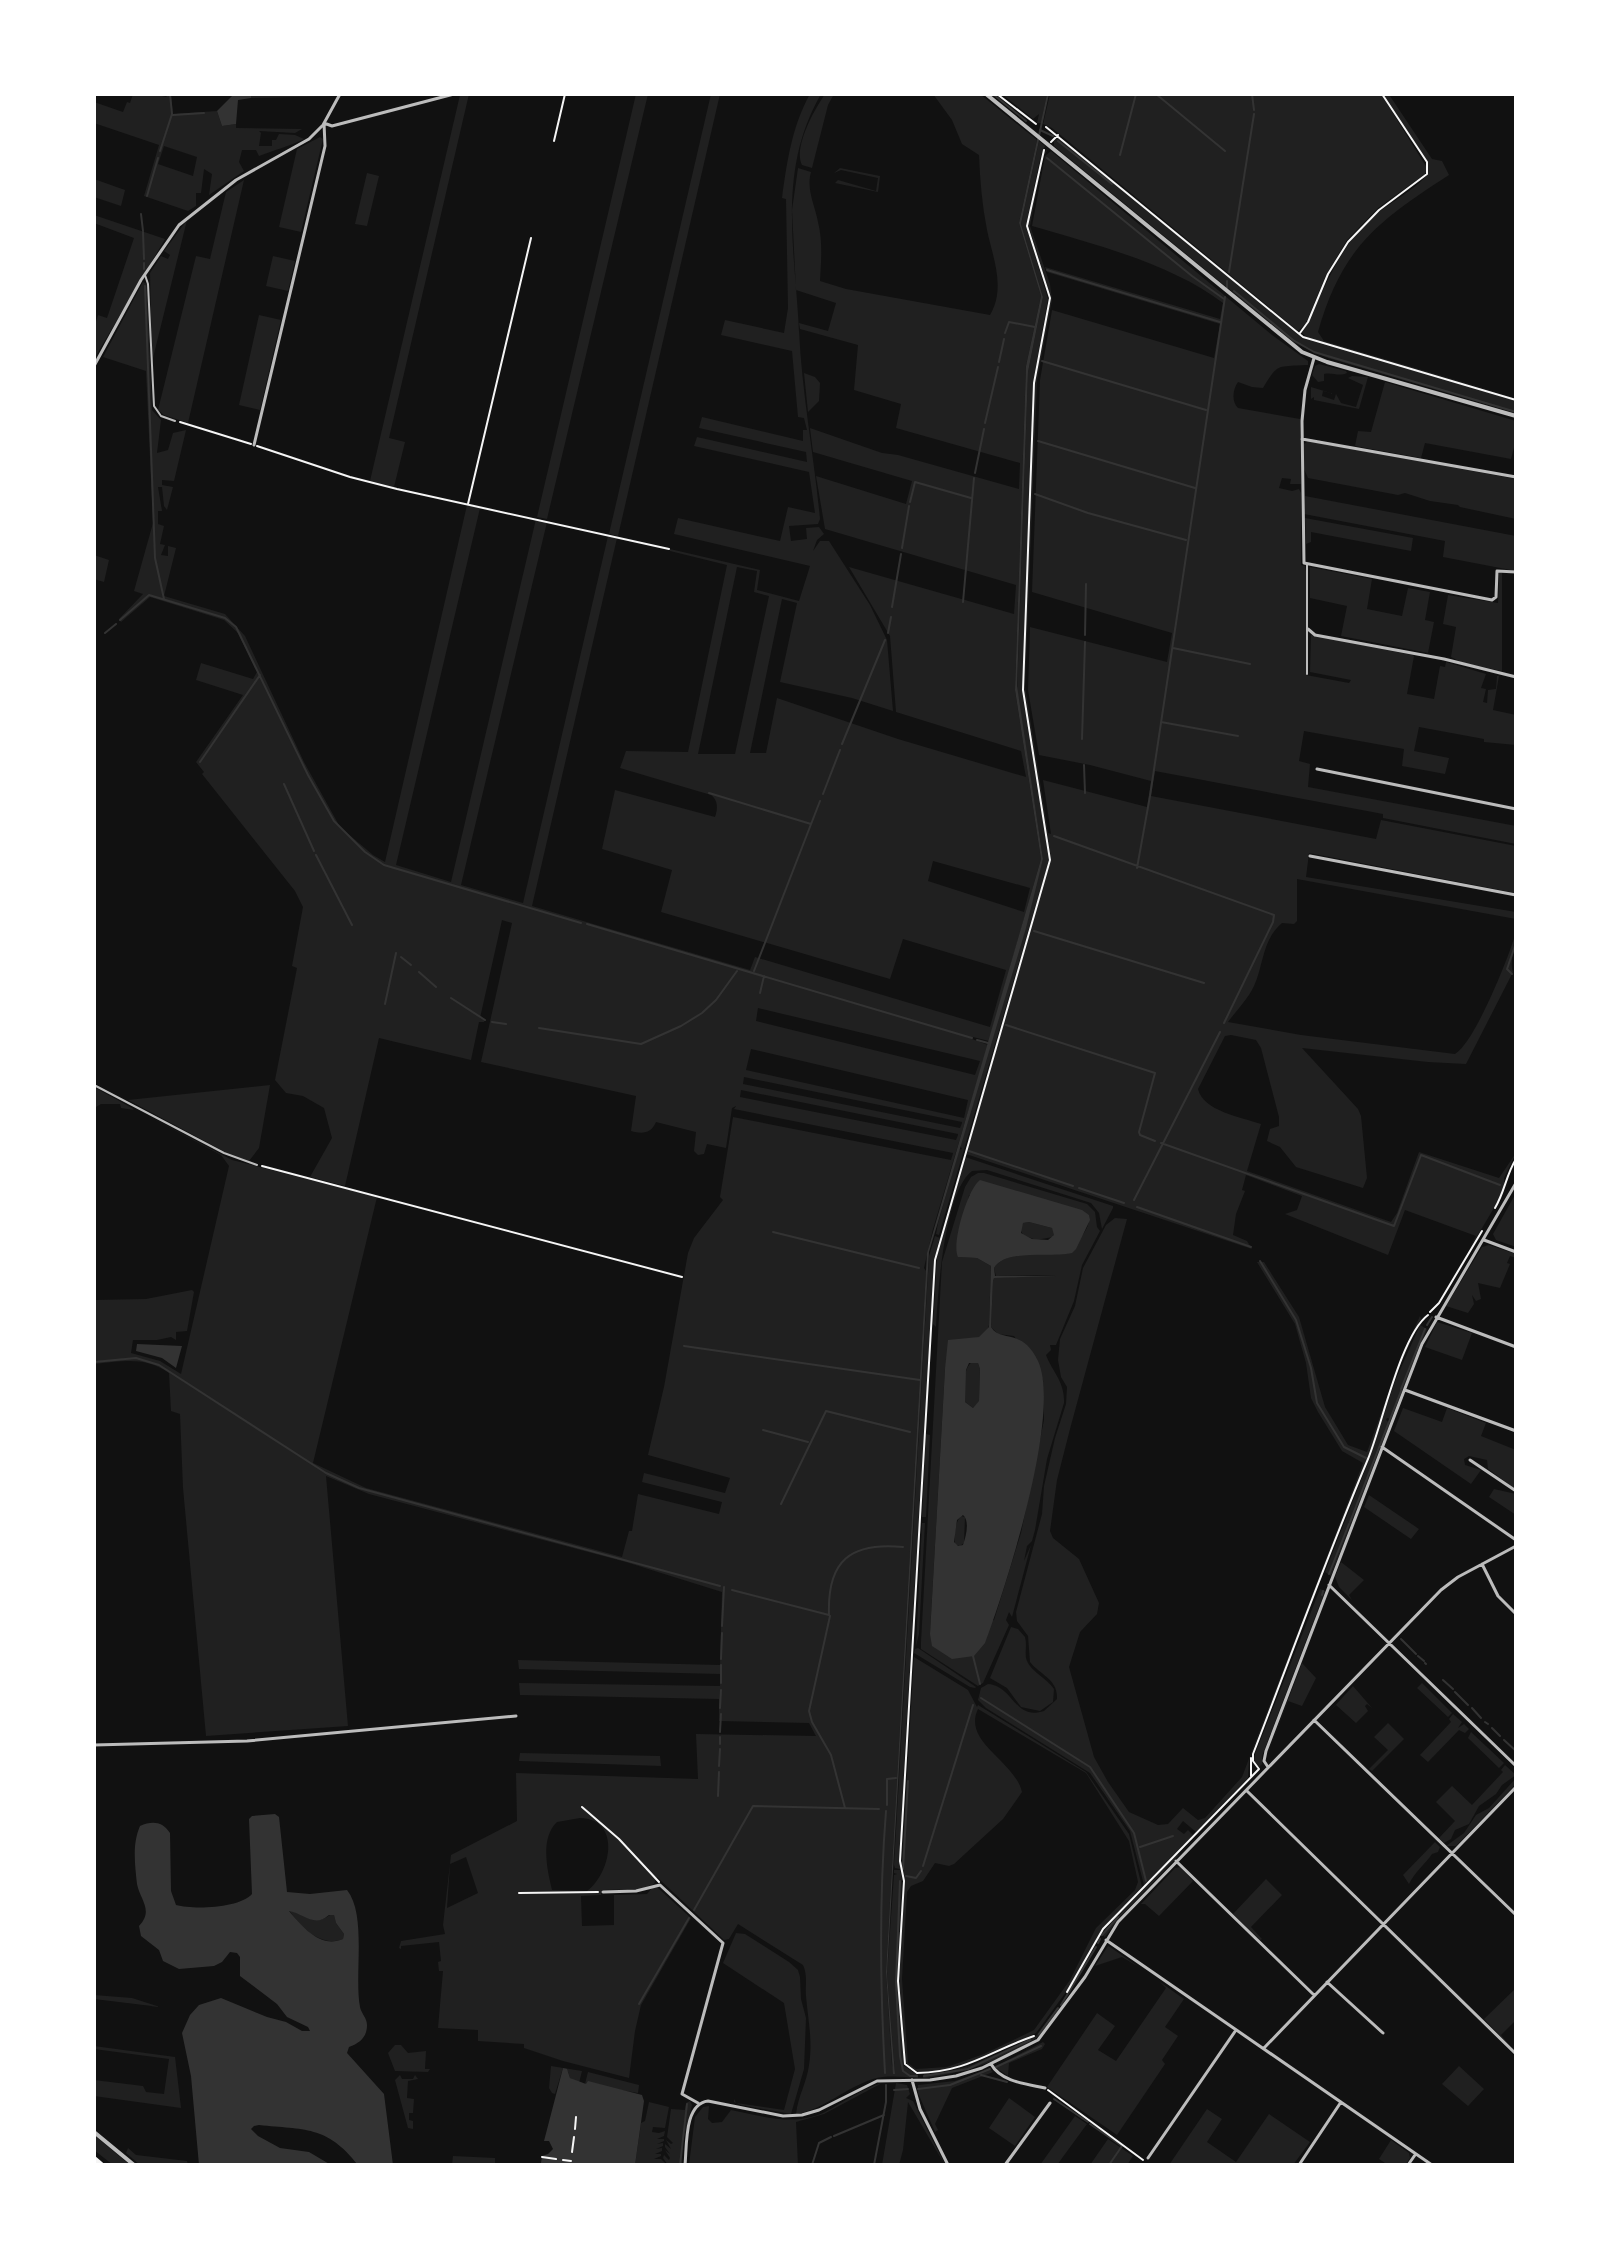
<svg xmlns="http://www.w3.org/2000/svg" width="1610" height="2259" font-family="Roboto,sans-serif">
	<rect width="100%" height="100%" fill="#111"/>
	<path fill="#202020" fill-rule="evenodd" d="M133 94H154L166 97 169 94H190L171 96 173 114 217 111 222 126 236 124V128L302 129 295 133 259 131 261 133 259 146H272V140H276L279 134 295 135 304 139C288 147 274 150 259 156L256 150H242L239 162 244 171 209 195 212 174 204 169 201 193H196V206L188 211 144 196 159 145 94 123V102L123 112 127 102 130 103ZM164 146 197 157 193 176 158 164Z
		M251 94H336L335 96 251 98Z
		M469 94 389 438 405 442 394 487 370 481 460 95Z
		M636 94H648L547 519 537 517Z
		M711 94H720L618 536 609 534Z
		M810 94H821C777 170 795 249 799 331 802 394 814 456 820 519L818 524 789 526 791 541 807 539 806 528 819 527 824 534 817 540 813 551 820 541H829L870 605 887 640 893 711 852 698 780 682 797 603 782 599 750 753H766L777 698 898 739 1026 777 1021 751 896 712 890 636 849 567 1014 614 1016 585 825 529 816 476 906 504 912 481 813 452 810 428 882 453 898 455 1019 489 1020 463 896 428 901 404 854 390 858 345 800 329 799 323 828 331 836 303 796 290 792 210 798 168 811 172C806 190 815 205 818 222 823 242 821 262 820 281L846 289 990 315C1006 288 993 258 987 230 982 205 980 180 979 155L962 144 952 120 933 94H980L1037 140 1019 223 1041 296 1026 366 1015 690 1041 859 989 1041 973 1037 972 1039 988 1045 933 1229 924 1268 926 1271 886 1972 892 2065 895 2073 887 1974 894 1875 897 1874 894 1873V1870H900L902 1879 897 1981 904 2066 918 2075V2078C903 2077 887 2075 873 2079 845 2088 825 2109 796 2114 798 2096 807 2082 809 2065 813 2041 808 2020 806 1996 805 1986 808 1976 803 1965L738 1924 729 1939 724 1940 657 1877 654 1884 641 1889 602 1890 601 1895 581 1896 582 1926 614 1925V1895L647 1894 652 1888H658L691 1918 641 2005 635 2031 629 2078 563 2061 524 2048V2044L478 2041V2030L438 2028 443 1971H439L438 1962 441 1961 439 1942 401 1946V1949L399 1948 401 1941 445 1934 443 1925 451 1855 517 1821 516 1773 698 1779 696 1734 816 1736 809 1723 719 1721V1699L520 1695 519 1683 720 1686V1674L519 1669 518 1660 720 1665 722 1592 626 1562 369 1494 326 1476 348 1726 206 1736 183 1488 180 1414 171 1411 169 1373C145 1356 122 1361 94 1364V1300L146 1299 192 1290 194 1292 187 1331 176 1332V1340L171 1337 157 1340H133L131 1353 160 1361 181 1374 229 1166 221 1155 139 1111 232 1160 377 1197 313 1463 366 1488 622 1557 629 1531H632L638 1494 719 1514 722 1502 642 1482 644 1473 725 1493 730 1478 648 1455 664 1387 688 1253 694 1238 723 1200 720 1197 733 1117 951 1160 953 1153 734 1109 736 1106 732 1108 726 1148 707 1144 704 1154 698 1155 694 1151 696 1132 656 1122C651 1134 642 1134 631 1131L636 1096 481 1062 512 923 502 920 480 1018 485 1019 484 1022H479L471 1060 379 1038 345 1186 310 1177 332 1138 324 1108 303 1096 286 1093 275 1080 297 968 292 966 303 907 295 891 202 774 204 772 196 762 243 695 196 680 201 663 253 679 257 672 238 633 224 620 150 597 121 622 119 619 143 594 134 591 153 523 146 371 103 357 143 282 147 284 152 410 161 420 157 453 168 450 173 433 186 430 174 481 162 480V485L173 487 167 510 164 506 162 487H158L162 511H158V524L164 526 160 544 165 545 161 555 168 556V546L176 548 164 596 225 614 245 636 304 762 340 827 373 855 385 862 467 505 480 508 396 865 451 882 536 519 547 522 461 885 523 903 608 536 617 538 532 906 750 970 755 957 990 1027 1006 970 903 939 890 979 661 912 672 870 602 849 615 790 715 817C718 809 718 800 711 795L620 768 626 751 688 752 727 565 670 551V549L760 570 757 590 799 601 810 566 674 534 678 518 780 541 788 507 815 513 809 472 694 446 697 437 807 462 806 452 699 428 702 417 803 441V430H807L804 418 798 417 792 351 721 335 725 320 784 333 788 308 786 199 782 198C787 162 792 126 810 94ZM737 567 757 571 754 592 769 596 735 754H698ZM933 861 1030 888 1024 912 928 881ZM758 1008 980 1061 975 1075 756 1021ZM751 1049 968 1100 964 1118 746 1070ZM744 1077 962 1122V1123L960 1128 743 1084ZM741 1090 958 1134V1135L956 1140 740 1097ZM580 1818C622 1819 611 1873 587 1891L552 1890C547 1869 540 1838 557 1822ZM466 1857 478 1893 447 1908 450 1864Z
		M825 94H834L828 105 812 168 802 165C793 148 814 110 825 94Z
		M1002 94H1047L1041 123H1037L1039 114 1033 119Z
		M1050 94H1381L1427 168 1425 174 1378 208 1347 240 1326 275 1306 323 1298 331 1052 128 1043 124Z
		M1383 94 1390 96 1432 159 1442 161 1449 175C1378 221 1342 247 1318 332L1324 341 1516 398 1308 338 1302 333C1322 296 1334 257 1364 225 1382 206 1412 193 1427 175L1428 162Z
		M320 137 323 139 301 232 279 227 297 149Z
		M1059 137 1302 338 1516 401V413L1328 358 1295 343 1054 146V141Z
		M1039 141 1045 146 1041 155 1026 225 1048 299 1033 383 1022 691 1049 860 939 1235 936 1234 938 1223 959 1150 962 1149 960 1145 1043 859 1017 691 1028 372 1043 297 1021 224Z
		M1048 149 1043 157 1030 226 1050 284 1052 300 1037 380 1025 686 1048 833 1051 834 1043 780 1147 807 1151 781 1090 765 1039 755 1028 690 1030 627 1167 662 1172 633 1032 592 1040 380 1052 310 1214 358 1220 324 1047 272 1045 267 1220 319 1223 303C1172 264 1094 244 1032 226L1045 156 1051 151 1272 335 1308 361V365H1305C1277 367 1278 363 1263 388L1252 387 1238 382C1233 389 1231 401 1238 408L1300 419 1301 484H1290L1291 479 1282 478 1279 488 1292 491 1299 489 1301 493V565L1305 566 1307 576 1306 675 1349 683 1351 680 1310 672 1311 635 1412 655 1414 656 1407 694 1434 699 1440 666 1445 667 1446 662 1486 674 1481 688 1486 689 1483 702 1487 703 1488 690 1496 689 1497 676H1499L1493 710 1516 715V745L1484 742V739L1419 727 1414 751 1449 758 1445 774 1402 766 1404 749 1304 731 1299 761 1310 764 1308 787 1516 826V844L1383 818V814L1155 771 1151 796 1376 839 1381 820 1516 846V893L1309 853 1306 877 1516 912V919L1297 879V921L1294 924 1282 923C1262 940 1264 964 1254 986 1248 999 1236 1011 1228 1022L1301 1035 1455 1054C1475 1042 1509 957 1516 932 1516 944 1509 962 1513 972L1466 1064 1428 1062 1302 1048 1358 1109 1361 1116 1367 1178 1363 1188 1296 1167 1280 1147 1267 1141 1270 1129 1279 1126V1117L1261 1048 1256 1040 1231 1035 1225 1036 1198 1089C1203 1111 1241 1117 1261 1124L1247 1171 1391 1222 1397 1213 1419 1152 1499 1178 1516 1153 1504 1178V1191L1469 1250 1476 1236 1405 1210 1388 1255 1285 1214 1297 1210 1302 1196 1246 1175 1242 1190 1245 1191 1236 1214 1233 1235 1247 1241 1252 1249 966 1154 1051 858 1024 690 1035 383 1051 298 1028 224 1044 153Z
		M840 168 880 176 878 192 835 183 838 180 876 191 878 178 841 170 834 173Z
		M367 173 379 176 367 226 355 224Z
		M94 179 125 190 121 206 94 197Z
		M244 180 188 423 164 415 158 410 196 256 210 259 226 192Z
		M94 215 165 239 94 359V328L98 315 107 318 134 238 94 223Z
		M187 220 152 362 150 273 161 256 168 259 170 255 164 251Z
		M273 256 295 261 288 291 266 286Z
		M259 315 281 320 260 410 239 405Z
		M1319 364 1346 371 1347 373C1339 377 1332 372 1324 374V381L1318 382 1312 375 1315 366Z
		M804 373 815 377 820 383 819 401 808 412Z
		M1352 376 1368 377 1359 409 1314 400V397L1311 399V387L1334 394 1323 391 1322 396 1334 400 1336 394 1341 403 1356 407 1363 385 1348 378Z
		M1385 382 1516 421V440L1511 459 1425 443 1421 458 1355 446 1358 431 1371 432Z
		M1308 441 1516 479V519L1460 507 1458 505 1430 501 1405 493 1398 495 1308 478 1304 469V444Z
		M1305 496 1516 536V571L1443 557 1445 541 1304 514Z
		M1305 518 1413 538 1411 551 1311 532V542L1306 544Z
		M94 555 109 560 104 582 94 579Z
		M1310 567 1372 579 1367 609 1402 616 1408 588 1430 592 1425 620 1434 622 1428 653 1341 636 1347 606 1310 598Z
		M1502 572V671L1463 663 1451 657 1456 627 1443 624 1448 595 1498 603 1499 573Z
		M270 1085 259 1148 249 1161 227 1153 128 1100Z
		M94 1087 132 1108 134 1110 121 1108 120 1104H101L96 1107Z
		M965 1157 1113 1206V1208L1102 1229 1099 1213 1091 1203 987 1170 972 1171C944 1192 938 1292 936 1327L933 1324 937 1257Z
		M978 1173H984L1087 1204 1095 1212 1097 1227 1100 1231 1082 1265 1074 1301 1056 1345H1050L1051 1350 1046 1355C1053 1373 1065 1382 1064 1403L1047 1459 1035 1530 1032 1541 1027 1546 1024 1561 1031 1545 1012 1617 1009 1612 1006 1620 1009 1625 983 1683 978 1686 921 1649V1642L942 1262 965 1187 971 1177ZM969 1195 1089 1215C1091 1230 1076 1242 1067 1254 1047 1255 1006 1249 994 1268L996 1276 1056 1275 994 1278 993 1281 991 1327 998 1334 1014 1336 1043 1380 1044 1420 1021 1533 994 1620 930 1634 945 1369 987 1332 989 1325 991 1266 977 1258 959 1257Z
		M1516 1193V1247L1496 1240 1493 1234Z
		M1115 1218 1127 1219 1070 1429 1057 1480 1050 1531 1053 1538 1079 1559 1099 1603 1097 1614 1080 1632 1069 1667 1094 1757 1108 1782 1129 1812 1158 1825 1168 1824 1183 1808 1198 1820 1205 1818 1242 1777 1363 1463 1342 1451 1318 1412 1311 1398 1306 1363 1295 1324 1257 1262H1264L1299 1317 1325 1407 1348 1445 1367 1452 1403 1353 1420 1316 1421 1319 1398 1370 1368 1457 1249 1760 1248 1778 1196 1832 1183 1821 1177 1829 1184 1834 1188 1830 1193 1835 1144 1885 1130 1831 1090 1773 986 1708 978 1700 981 1688 988 1684C1014 1686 1014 1721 1044 1711L1057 1699C1058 1679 1040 1675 1030 1662L1028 1636 1017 1621 1016 1612 1042 1514 1044 1486 1055 1438 1066 1404 1067 1387 1061 1377 1058 1360 1060 1339 1075 1306 1083 1268 1106 1225Z
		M1029 1222 1052 1228 1055 1233 1053 1237 1036 1240 1023 1235 1020 1228 1023 1223Z
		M935 1236 940 1238 934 1260 904 1767 900 1869 895 1868 894 1865 929 1256Z
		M1489 1245 1516 1254V1258L1510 1256 1507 1263 1510 1264 1500 1288 1478 1283 1481 1299 1476 1301 1472 1295 1474 1304 1468 1313 1446 1306 1482 1247Z
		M1437 1322 1472 1333 1462 1360 1425 1347Z
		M1420 1325 1427 1329 1391 1419 1387 1418 1386 1420 1390 1423 1331 1576 1325 1572 1369 1460 1395 1381Z
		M972 1362 978 1363 980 1369 979 1402 973 1408 965 1402C964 1390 962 1369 972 1362Z
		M1403 1408 1442 1422 1447 1408 1486 1423 1481 1436 1516 1450 1514 1488 1488 1469 1487 1460 1469 1456 1464 1459 1465 1465 1481 1470 1471 1484 1394 1431Z
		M926 1434 930 1435 926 1517H922Z
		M1494 1489 1516 1494V1515L1489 1497Z
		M1369 1495 1419 1529 1411 1539 1364 1507Z
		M961 1516 965 1517 964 1543 960 1546 955 1545C954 1536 955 1522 961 1516Z
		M922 1523H925L919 1634 916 1646Z
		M1341 1562 1364 1580 1349 1595 1352 1600 1339 1587 1335 1577Z
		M1320 1589 1325 1591 1262 1756V1764L1259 1767 1254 1761 1255 1754Z
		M1011 1627 1018 1629 1025 1637C1027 1644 1025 1651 1026 1658 1029 1671 1047 1678 1054 1689L1053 1702 1040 1711 1021 1707 1007 1688 990 1678Z
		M918 1648 976 1687 975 1688 970 1687 914 1653 915 1649Z
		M914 1657 968 1690 977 1707 978 1705 1086 1772 1129 1834 1142 1887 1102 1930 1069 1988 1036 2033 974 2062 941 2071 918 2072 906 2063 899 1979 905 1881 902 1861ZM978 1709 1086 1773 1129 1841 1138 1882 1135 1890 1096 1928 1070 1980 1034 2030 984 2054 947 2067 916 2069 908 2063 902 1979 907 1892 911 1886 923 1881 935 1863 949 1866 954 1864 1003 1819 1022 1792C1015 1761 962 1742 978 1709Z
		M1302 1663 1316 1678 1302 1706 1288 1701 1266 1758Z
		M1422 1683 1452 1713 1448 1717 1417 1688Z
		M1353 1686 1372 1708 1367 1704 1365 1706 1368 1711 1356 1723 1336 1705 1321 1721Z
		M1453 1714 1462 1722 1458 1728 1464 1724 1469 1729 1465 1733 1459 1730 1428 1762 1420 1755 1451 1722 1449 1719Z
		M1388 1723 1404 1739 1372 1771 1369 1769 1388 1750 1374 1737Z
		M1471 1732 1504 1763 1499 1768 1468 1738Z
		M520 1753 660 1756 661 1766 519 1761Z
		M1505 1765 1516 1775 1502 1785 1496 1794 1479 1806 1469 1824 1455 1830 1451 1839 1444 1843 1439 1838 1455 1821 1436 1802 1452 1786 1472 1805 1503 1772 1501 1770Z
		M1516 1778V1784L1456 1846H1446L1464 1833 1476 1815 1489 1808Z
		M1435 1842 1440 1847 1438 1852 1432 1854C1426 1863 1414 1873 1409 1884L1403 1875Z
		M1177 1854 1179 1855 1119 1918 1105 1937 1101 1934Z
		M1180 1867 1193 1881 1159 1916 1145 1904H1141L1175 1868Z
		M1266 1879 1282 1895 1251 1927 1262 1939 1260 1940 1233 1914Z
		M289 1910C305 1914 314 1927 330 1915H334L336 1923 344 1934 343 1939C320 1948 300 1926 289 1910Z
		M736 1933 745 1934 789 1962 798 1970 800 1977 801 1999 806 2018 804 2069 791 2114 741 2105 734 2102V2099L736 2103 784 2110 795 2069 784 2003 723 1963Z
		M1108 1946 1110 1947 1139 1967 1122 1957 1095 1966Z
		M1160 1982 1184 1999 1165 2027 1178 2036 1162 2060 1165 2064 1117 2135 1047 2087 1097 2013 1115 2026 1098 2050 1116 2061 1166 1988Z
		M1516 1988V2020L1501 2035 1510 2046 1484 2019Z
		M94 1995 132 1998 160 2007 94 1999Z
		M1057 2008 1060 2009C1054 2017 1048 2027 1041 2034 1014 2058 958 2075 923 2078L924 2074 947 2072 972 2065 1036 2036Z
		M1043 2042 1045 2044 1042 2049 1009 2063 1008 2076 996 2068V2066Z
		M395 2045H401L408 2053 426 2051 425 2069H430L428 2072 395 2071 388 2053Z
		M94 2046 175 2057 181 2108 94 2096V2080L143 2086 146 2092 164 2094 169 2059 94 2049Z
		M551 2066 582 2071 579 2083 570 2078 568 2072 563 2068 555 2094 552 2093 549 2088Z
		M1459 2066 1484 2089 1468 2106 1442 2084Z
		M990 2069 993 2072 952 2088 935 2124 938 2130 935 2132 918 2093V2085L955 2081Z
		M588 2072 639 2085 638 2093 585 2084Z
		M400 2075 402 2079H413L415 2075 418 2079 408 2081 407 2098 414 2099 413 2113H409V2120L413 2121V2129L408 2128 395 2080Z
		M882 2083 824 2114 796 2122 798 2165H689L695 2117 703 2107 709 2106 708 2119 712 2123 722 2122 731 2110C763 2116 794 2127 825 2112 844 2102 861 2089 882 2083Z
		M896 2083 907 2085 910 2094 906 2098 913 2101 945 2165 908 2102 903 2150 899 2165H882Z
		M1009 2098 1035 2117 1015 2146 989 2128Z
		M690 2101 692 2105 683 2142 682 2165H668L663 2158 664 2155 669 2160 670 2158 665 2150 670 2154 665 2147V2144L671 2149 666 2140 671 2144 673 2143 667 2137 671 2109 685 2110 686 2103Z
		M649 2102 669 2107 665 2128 653 2127 652 2132 659 2133 665 2131 664 2136 657 2139H664V2141L657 2144 663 2143V2146L656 2149 662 2148V2151L655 2154H661V2156L654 2159H661L667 2165H635L641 2123 645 2121Z
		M1207 2109 1222 2119 1207 2142 1236 2162 1269 2114 1310 2142 1293 2165H1169Z
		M1075 2116 1087 2124 1057 2165H1040Z
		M94 2135 130 2165H113L94 2150Z
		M1108 2139 1133 2156 1127 2165H1090Z
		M1391 2140 1409 2153 1410 2158 1405 2165H1388L1379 2159Z
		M128 2148 136 2155 187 2161 188 2165H140L126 2153Z
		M453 2156 495 2158V2165H452Z"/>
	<path fill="#333" fill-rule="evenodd" d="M234 94H251V98L238 100 236 124 222 126 217 111Z
		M1047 94H1049L1021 224 1043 297 1028 372 1017 686 1043 859 1026 928 929 1252 887 1974 895 2074H893L886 1972 927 1253 1041 859 1015 690 1026 366 1041 296 1019 223Z
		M980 1180 1082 1210 1089 1215 1090 1220 1076 1249 1072 1253C1050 1258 1007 1248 994 1268L995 1276H1056L994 1278 993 1281 991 1327C1001 1343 1022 1327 1038 1361 1062 1413 1006 1587 985 1643L974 1656 952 1659 932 1646 930 1634 945 1369 948 1340 979 1337 989 1327 991 1266 977 1258 958 1257C951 1244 968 1188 980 1180ZM1029 1222 1052 1228 1054 1235 1048 1240 1032 1239 1021 1233 1023 1223ZM969 1363H978L980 1369 979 1401 973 1408 965 1402 966 1370ZM963 1515C970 1521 966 1536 963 1545L958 1546 954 1542 957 1520Z
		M137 1344 182 1346 176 1368 162 1358 136 1351Z
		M275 1814 279 1817 287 1892 310 1894 347 1890C367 1915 354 1975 360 2007 361 2013 367 2018 367 2025 367 2037 360 2043 349 2047L347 2053 384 2094 393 2165H358C327 2125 304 2130 259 2125L254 2126 251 2129 258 2136 280 2148 309 2152 331 2165H199L191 2076 182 2033 190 2015 199 2005 221 1998 267 2017 286 2022 302 2031H310L308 2027 287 2017 277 2004 240 1976V1957L237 1953 230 1952 222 1962 214 1966 179 1969 163 1961 159 1950 141 1936 139 1926C154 1910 140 1900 137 1884 135 1865 132 1844 140 1826 152 1821 162 1821 170 1833L171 1891 176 1905C194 1910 240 1908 252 1894L249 1819 252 1816ZM289 1911C305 1914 314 1928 329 1915H334L336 1923 344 1934 343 1939C320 1949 302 1926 289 1911Z
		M563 2068 567 2069 570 2078 586 2084 588 2081 642 2095 644 2101 635 2165H543L541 2163 542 2156 548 2154 553 2149 549 2141H544Z"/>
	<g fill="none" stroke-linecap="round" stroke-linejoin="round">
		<path stroke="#333" stroke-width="2" d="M993 94 1026 121
			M1156 94 1225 151
			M1252 94 1254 110
			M173 115 204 113
			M1040 130 1053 136
			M1058 141 1112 184
			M160 151 172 114 170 94
			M1120 155 1136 94
			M1047 158 1192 276 1224 299
			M147 196 158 158
			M141 214 143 231
			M143 232 144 259
			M144 263V269
			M1047 270 1220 322
			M1229 272 1254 114
			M145 286 155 558 164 599
			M1227 288V281
			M1234 291 1293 340 1314 352 1516 412
			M1005 333 1009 322 1035 327
			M1042 361 1206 410
			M999 362 1004 339
			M985 423 998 367
			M1038 441 1195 488
			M975 473 984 429
			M1035 494 1088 513 1186 540
			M910 502 915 482 971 498
			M902 548 909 506
			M963 602 974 478
			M892 607 901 554
			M120 620 149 595 225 618 236 627 308 775 334 821 365 852 384 865 581 923
			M105 633 116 624
			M888 633 891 617
			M1085 635 1086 584
			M1173 648 1250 664
			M1161 722 1238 736
			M1082 739 1085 642
			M842 744 885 640
			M200 762 260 675
			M1084 765 1085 793
			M284 784 314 851
			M709 793 811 824
			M823 794 840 750
			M1054 836 1274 915 1273 922 1224 1023
			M316 855 352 925
			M1137 868 1150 796 1225 297
			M587 924 972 1038
			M1034 931 1204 983
			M401 957 411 965
			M754 971 820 801
			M419 972 436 987
			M1512 974 1507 969 1516 943
			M760 993 764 976
			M451 998 485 1020
			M385 1004 396 953
			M492 1022 506 1024
			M1006 1025 1155 1073 1139 1132 1140 1135 1155 1141
			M539 1028 641 1044 681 1026 702 1013 716 1000 737 971
			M977 1040 988 1043
			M1161 1143 1394 1226 1421 1155 1500 1185
			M969 1151 1073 1186
			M1079 1188 1124 1203
			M1134 1200 1220 1032
			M1137 1207 1251 1247
			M773 1232 919 1268
			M1260 1261 1296 1320 1311 1368 1317 1403 1344 1447 1366 1458
			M1427 1325 1432 1317
			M684 1346 920 1380
			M94 1362 136 1358 159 1365 326 1473 359 1488 720 1586
			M1401 1389 1425 1329
			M763 1430 808 1442
			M781 1504 826 1411 910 1432
			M1350 1522 1401 1391
			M1329 1574 1349 1524
			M732 1590 829 1615C827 1560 851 1542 903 1547
			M1322 1595 1323 1591
			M830 1616 809 1711 812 1722 831 1755 845 1808
			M722 1626 724 1587
			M1401 1639 1416 1654
			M973 1656 980 1684
			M1418 1656 1424 1661
			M721 1659 722 1633
			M1425 1663 1426 1664
			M1443 1680 1453 1689
			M721 1683V1665
			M1455 1692 1468 1705
			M981 1698 1090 1767 1134 1833 1146 1881
			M720 1708 721 1690
			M1472 1708 1481 1718
			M1485 1722 1488 1724
			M1492 1728 1500 1736
			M720 1732 721 1714
			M1504 1740 1516 1751
			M720 1744V1737
			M719 1766 720 1749
			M718 1796 719 1772
			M887 1805V1779L896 1778
			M1140 1847 1173 1836
			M923 1866 973 1705
			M903 1869 908 1781
			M906 1876 916 1878 921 1871
			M900 1881 896 1983 900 2056 903 2071 910 2076H917
			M694 1910 753 1806 879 1809
			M1102 1935 1118 1917
			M1098 1943 1100 1939
			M639 2004 689 1918
			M1061 2005 1096 1947
			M1039 2034 1058 2008
			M996 2067 1041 2046
			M885 2073C880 1985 879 1899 886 1811
			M981 2075 1007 2082
			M924 2076 968 2069 1030 2040
			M918 2089 950 2085 990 2069
			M894 2090 908 2089
			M1054 2099 1088 2122
			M1090 2124 1122 2146 1109 2165
			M834 2136 884 2115
			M680 2165 687 2104
			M812 2165 819 2143 831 2137
			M874 2165 886 2102V2085"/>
		<path stroke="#f5f5f5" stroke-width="2" d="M997 94 1036 124
			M1046 127 1303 337 1516 400
			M554 141 565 94
			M1051 142 1058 135
			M1300 333 1308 322 1328 274 1348 242 1379 210 1427 174V162L1382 94
			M180 422 251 444
			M257 446 350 477 397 489 669 549
			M468 504 531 238
			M262 1166 682 1277
			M1495 1208C1505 1191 1506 1175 1516 1159
			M1430 1312 1439 1303 1482 1231
			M1251 1776V1758
			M582 1807 619 1839 659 1882
			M519 1893 598 1892
			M1067 1992 1103 1929 1259 1769 1253 1761V1754C1291 1656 1327 1556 1368 1459 1382 1425 1401 1335 1428 1315
			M1034 2036C990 2051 968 2072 917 2073L905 2064 898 1981 904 1881 900 1861 935 1260 1050 860 1023 690 1034 383 1050 298 1027 226 1044 150
			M1048 2090 1143 2160
			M575 2129 576 2117
			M572 2152 574 2137
			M542 2157 556 2159
			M563 2160 571 2161"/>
		<path stroke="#bcbcbc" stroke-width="2" d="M145 275 148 284 154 406 161 416 175 421
			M1307 565V674
			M94 1085 224 1153 257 1165"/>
		<path stroke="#bcbcbc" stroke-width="3" d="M324 123 332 126 454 94
			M1314 358 1305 390 1302 421 1304 563 1492 600 1496 597 1497 571 1516 572
			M94 366 141 280 179 225 236 180 309 139 323 125 340 94
			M1302 439 1516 477
			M254 445 325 146 324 123
			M1308 629 1315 635 1444 659 1516 677
			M1317 769 1516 809
			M1310 856 1516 895
			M1516 958V969
			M1484 1240 1516 1252
			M1436 1317 1516 1347
			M1405 1390 1516 1431
			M1382 1447 1516 1540
			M1470 1460 1516 1491
			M1482 1564 1498 1596 1516 1614
			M1329 1585 1516 1766
			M1314 1720 1516 1915
			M94 1745 247 1741 516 1716
			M1268 1767 1264 1761 1266 1751 1422 1344 1516 1183
			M1247 1791 1516 2054
			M1176 1861 1314 1995
			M603 1892 636 1891 660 1885 723 1943 682 2094 698 2103
			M1106 1940 1432 2165
			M1327 1982 1383 2033
			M1264 2048 1516 1787
			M991 2064C1001 2082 1027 2084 1045 2088
			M912 2080 920 2109 948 2165
			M1148 2158 1236 2030
			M685 2165C687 2145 684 2104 708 2101L783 2116 802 2115 819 2110 877 2081 930 2080 956 2076 982 2068 1038 2040 1085 1977 1118 1922 1441 1590 1458 1577 1516 1546
			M1005 2165 1050 2103
			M1299 2165 1341 2102
			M1408 2165 1415 2155"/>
		<path stroke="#bcbcbc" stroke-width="4" d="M986 94 1302 352 1327 362 1516 416
			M94 2132 134 2165"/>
		<path stroke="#f5f5f5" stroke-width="6" d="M94 2159 101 2165"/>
	</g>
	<rect width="1610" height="2259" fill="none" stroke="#ffffff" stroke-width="192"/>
</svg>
